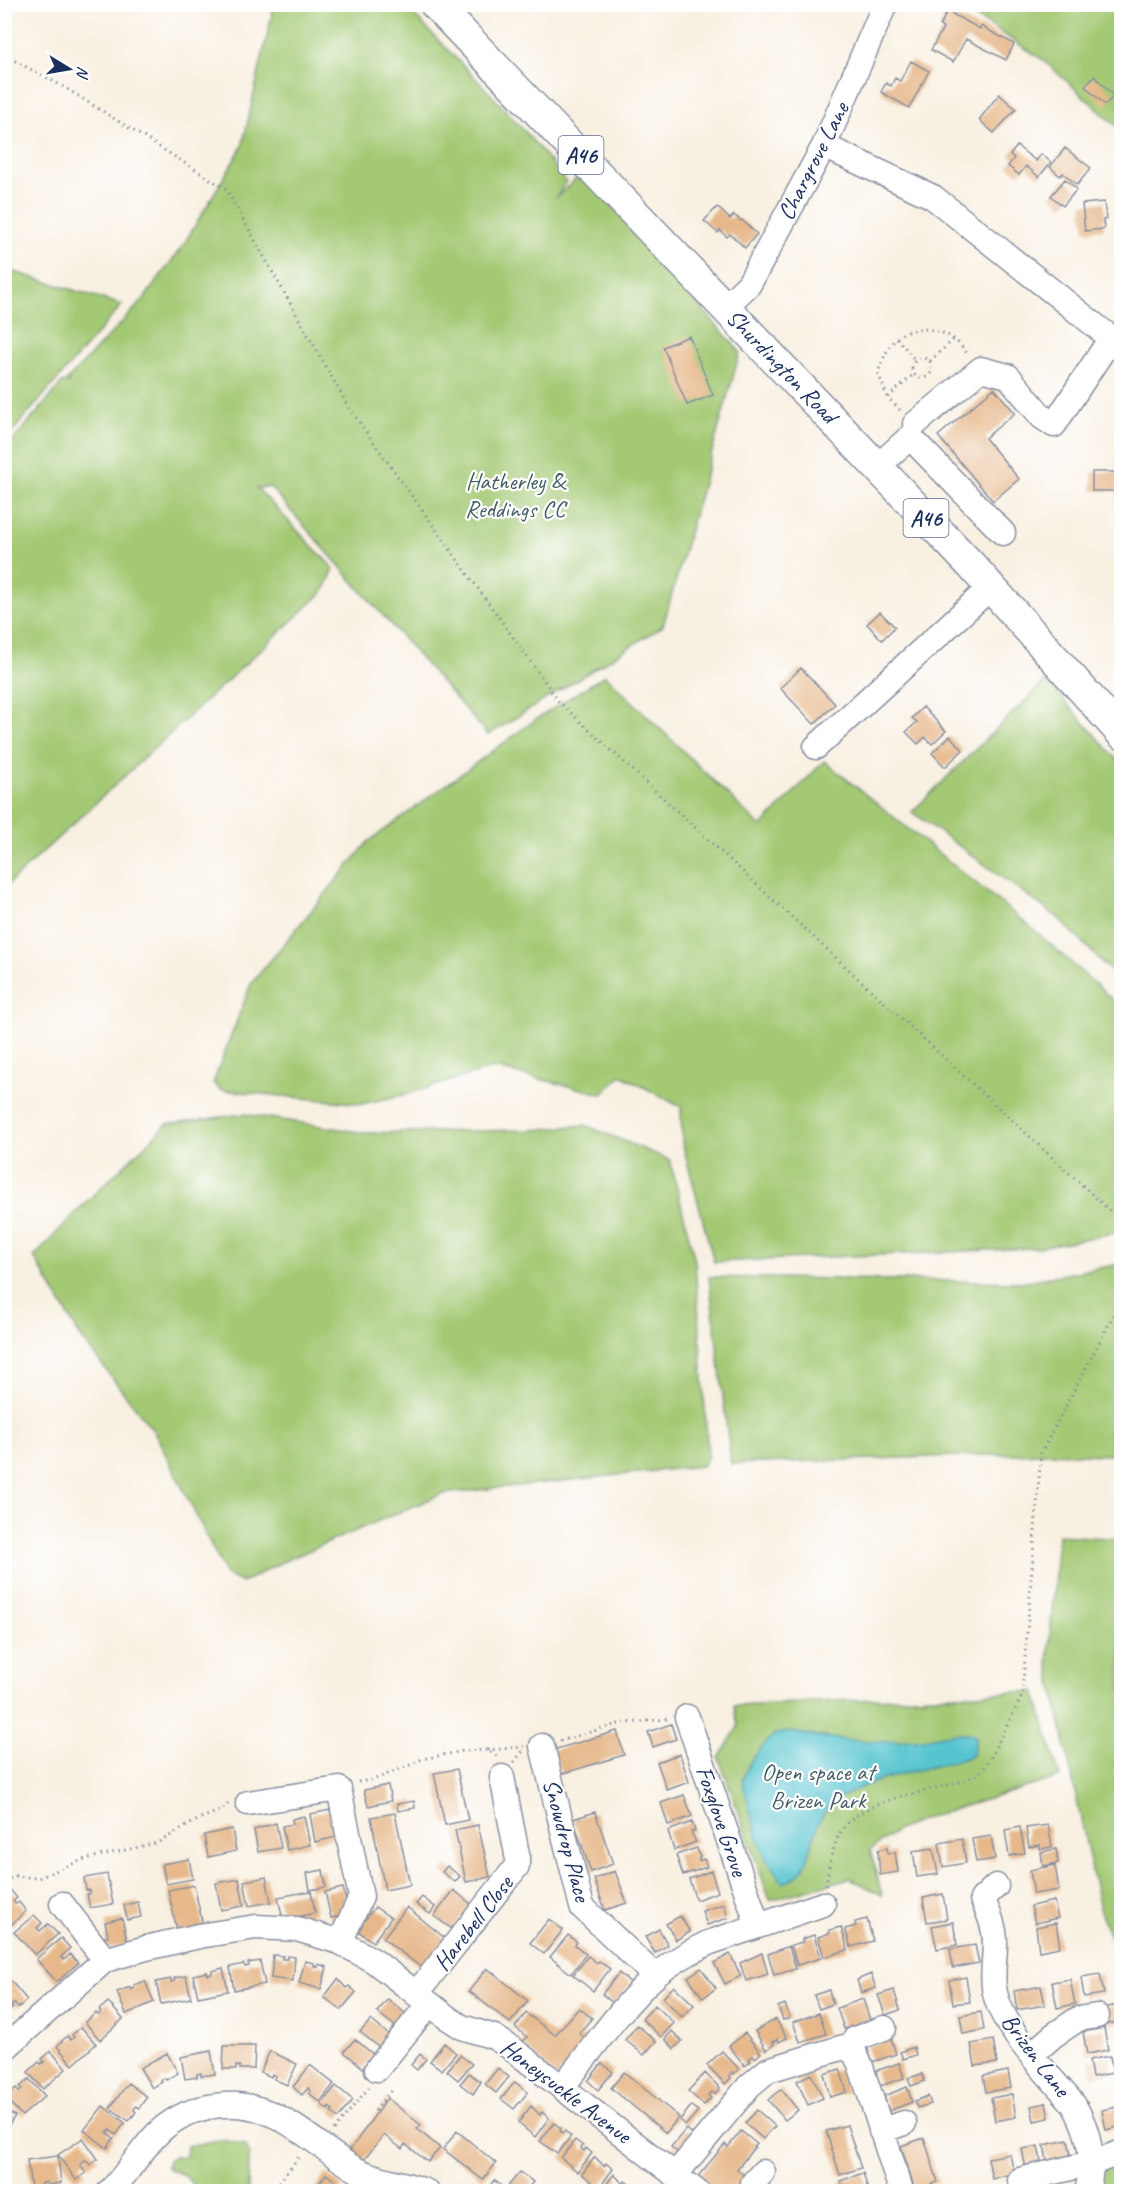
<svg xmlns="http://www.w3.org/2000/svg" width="1126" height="2196" font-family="Caveat,sans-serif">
	<rect width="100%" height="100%" fill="#fff"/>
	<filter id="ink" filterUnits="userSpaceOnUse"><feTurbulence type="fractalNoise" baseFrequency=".0167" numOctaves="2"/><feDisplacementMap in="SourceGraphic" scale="12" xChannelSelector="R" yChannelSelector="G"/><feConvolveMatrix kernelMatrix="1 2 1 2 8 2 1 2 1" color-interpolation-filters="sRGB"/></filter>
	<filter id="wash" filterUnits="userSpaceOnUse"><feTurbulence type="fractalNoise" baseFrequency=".008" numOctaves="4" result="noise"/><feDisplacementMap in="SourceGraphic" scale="24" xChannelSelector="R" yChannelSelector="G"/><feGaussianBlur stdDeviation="1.35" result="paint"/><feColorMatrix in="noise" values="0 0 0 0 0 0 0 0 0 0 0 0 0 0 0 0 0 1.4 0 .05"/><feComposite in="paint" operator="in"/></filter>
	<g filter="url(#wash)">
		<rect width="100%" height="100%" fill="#f8f0e1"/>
		<path fill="#a4c974" stroke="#607c69" stroke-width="1.5" d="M274 5H404C459 62 518 118 566 182L556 198 583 172 740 352 663 626 488 735 270 487 257 488 334 569 324 591 5 887V450L63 382 69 383 67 380 143 300 184 244 242 147Z
			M950 5H1121V130L1042 59 980 19Z
			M5 269 122 305 5 440 4 269Z
			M605 675 761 827 824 761 1033 929 1121 1007V1232L1036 1248 714 1262 682 1142 681 1107 621 1075 602 1094 493 1068 408 1094 362 1104 221 1090 213 1083 251 984 368 842 535 720Z
			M1046 680 1121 764V981L1057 917 912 812Z
			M244 1114 365 1133 532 1130 585 1125 670 1160 695 1261 708 1456 702 1466 442 1494 282 1562 242 1583 226 1575 155 1433 82 1339 34 1257 80 1208 167 1124Z
			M1121 1264V1474L1114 1455 1041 1453 731 1464 709 1277 1021 1282Z
			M1058 1535 1121 1539V1963L1101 1914 1048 1663Z
			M1035 1691 1060 1777 926 1818 898 1830 870 1850 882 1895 850 1878 770 1900 719 1758 738 1727 734 1706Z
			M220 2140 246 2145 249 2156 248 2191H208L192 2184 184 2175 167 2168 168 2161 174 2157 186 2156 187 2146Z
			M1121 2152V2191L1047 2192 1090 2181Z"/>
		<path fill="#57c4cf" stroke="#397a96" stroke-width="1.5" d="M791 1732C828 1739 876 1744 913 1740 932 1739 954 1730 973 1734L976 1738 973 1753 970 1757C930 1769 862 1778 831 1805 805 1828 819 1874 783 1883L765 1857 753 1822 742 1780 750 1762 760 1749 775 1734Z"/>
		<g id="blocks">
			<path fill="#e6b88a" d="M947 11 980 29 981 26 1014 44 1006 60 966 39 953 62 931 50 943 28 940 26Z
				M911 61 929 71 909 108 881 92 886 83 891 86 895 78 900 81Z
				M1094 76 1114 96 1105 105 1085 86Z
				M999 94 1016 109 994 133 979 120Z
				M1017 146 1036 161 1041 154 1051 162 1039 177 1026 166 1019 175 1008 166 1014 158 1010 155Z
				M1065 148 1091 168 1077 185 1063 173 1060 176 1050 167Z
				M1065 179 1077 189 1063 206 1051 196Z
				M1104 202 1106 219 1103 220 1104 229 1085 231 1082 204Z
				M717 207 730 219 734 215 741 221 742 220 757 234 745 248 730 234 727 237 720 230 718 233 704 221Z
				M689 336 713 395 687 405 663 347Z
				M994 388 1015 413 985 438 1019 479 993 501 938 436Z
				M1117 454 1122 455V501H1117V491H1092V472H1117Z
				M880 612 895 627 882 640 867 624Z
				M801 668 835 704 814 724 780 688Z
				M923 707 946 731 932 744 925 737 918 744 906 732 917 722 912 718Z
				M950 736 963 750 945 767 932 753Z
				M671 1724 676 1739 653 1747 648 1732Z
				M617 1731 624 1755 561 1774 553 1750Z
				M680 1754 689 1782 667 1790 657 1762Z
				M457 1769 468 1820 445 1825 434 1773Z
				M388 1785 391 1801 368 1806 364 1790Z
				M684 1795 692 1816 668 1825 661 1803Z
				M414 1801 415 1808 398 1811 397 1804Z
				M331 1810 336 1837 315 1842 310 1814Z
				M595 1812 613 1864 591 1872 573 1819Z
				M395 1813 410 1885 385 1890 371 1817Z
				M304 1816 310 1845 287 1850 282 1826 293 1824 292 1819Z
				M692 1822 695 1831 691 1832 696 1842 674 1850 668 1831Z
				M276 1823 281 1848 258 1852 254 1830Z
				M478 1825 490 1877 466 1882 455 1830Z
				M1048 1825 1052 1847 1040 1849V1845L1029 1847 1026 1828Z
				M1020 1827 1025 1853 1009 1856 1005 1830Z
				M232 1829 236 1851 208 1857 204 1835Z
				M991 1836 995 1859 976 1862 972 1839Z
				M962 1839 966 1863 943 1867 939 1843Z
				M697 1848 700 1857 699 1858V1861L704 1859 707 1867 683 1875 676 1855Z
				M887 1848 888 1854 895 1852 898 1872 880 1875 878 1850Z
				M933 1848 938 1874 917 1877 913 1851Z
				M1056 1849 1058 1863 1043 1866 1041 1852Z
				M189 1859 193 1879 166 1884 162 1864Z
				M1055 1865 1059 1890 1034 1894 1030 1870Z
				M447 1866 460 1876 455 1882 442 1872Z
				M323 1870 326 1887 310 1890 307 1873Z
				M615 1871 627 1903 605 1910 594 1879Z
				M711 1871 718 1892 696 1900 689 1879Z
				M107 1874 113 1904 90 1908 87 1894H90L89 1890H86L84 1878Z
				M266 1877 271 1902 249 1906 244 1881Z
				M239 1879 244 1906 221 1910 216 1883Z
				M194 1885 204 1930 178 1935 168 1890Z
				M8 1887 17 1898 13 1901 16 1904 19 1902 26 1911 9 1927 4 1921V1890Z
				M343 1888 349 1914 331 1918 325 1892Z
				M454 1890 471 1904 452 1929 434 1916Z
				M311 1891 315 1913 283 1920 278 1897Z
				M943 1894 947 1919 927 1922 923 1898Z
				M422 1897 435 1907 430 1914 416 1904Z
				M1054 1901 1058 1918 1035 1923 1031 1906Z
				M138 1902 141 1917 127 1920 124 1905Z
				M724 1904 728 1918 707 1925 702 1911Z
				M375 1907 391 1918 373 1942 357 1930Z
				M407 1907 446 1939 423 1969 383 1938Z
				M34 1915 42 1923 37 1928 40 1931 48 1924 58 1934 35 1955 14 1932Z
				M680 1916 690 1932 676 1940 666 1924Z
				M122 1918 128 1944 108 1949 105 1937 108 1936 105 1922Z
				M549 1919 563 1930 544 1954 530 1943Z
				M867 1919 873 1941 851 1947 845 1929 856 1926 855 1922Z
				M953 1922 957 1945 937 1949 932 1926Z
				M1056 1923 1060 1947 1039 1951 1036 1927Z
				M841 1927 848 1950 824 1957 818 1937 830 1933 829 1930Z
				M659 1929 668 1945 655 1953 645 1937Z
				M568 1935 577 1942 575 1945 586 1954 571 1974 550 1957Z
				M814 1935 821 1958 797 1965 791 1945 803 1942 802 1939Z
				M61 1938 70 1948 61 1957 64 1960 70 1954 78 1963 57 1982 36 1959Z
				M975 1945 979 1963 953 1968 950 1949Z
				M789 1946 796 1969 774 1975 768 1954Z
				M762 1953 768 1974 746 1981 740 1963Z
				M730 1954 741 1976 725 1984 714 1963Z
				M273 1955 283 1956 282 1959H287V1956L295 1957 293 1981 271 1978Z
				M588 1956 597 1963 599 1961 610 1969 593 1991 573 1975Z
				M260 1961 265 1984 234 1990 230 1967 244 1964 245 1967 249 1966 248 1963Z
				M305 1961 314 1963V1966L318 1967V1964L327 1967 321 1989 299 1983Z
				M223 1968 228 1991 198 1997 193 1975 207 1972 208 1975 212 1974V1971Z
				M487 1968 528 2001 510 2023 469 1991Z
				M701 1968 716 1988 703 1998 688 1977Z
				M619 1973 631 1983 614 2004 602 1994Z
				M871 1974 876 1988 861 1993 857 1980Z
				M1100 1974 1104 1994 1084 1997 1081 1977Z
				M186 1976 191 1998 161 2004 156 1982 171 1979V1982L175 1981 174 1978Z
				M966 1977 970 2002 953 2004 949 1980Z
				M338 1979 346 1988 349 1986 356 1992 341 2010 324 1997Z
				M1070 1979 1075 2004 1057 2008 1052 1982Z
				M10 1980 27 2000 18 2008 14 2003 11 2006 13 2008 4 2016V1985Z
				M145 1981 154 2002 126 2014 117 1992 130 1987 131 1990 135 1988 134 1985Z
				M674 1986 694 2005 682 2017 663 1998Z
				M1041 1986 1045 2005 1017 2010 1014 1991Z
				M829 1990 833 2004 819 2009 814 1995Z
				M894 1990 900 2010 885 2015 878 1995Z
				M388 1999 406 2014 396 2027 377 2012Z
				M863 1999 870 2020 844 2029 837 2008Z
				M108 2002 123 2019 100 2040 85 2022 96 2013 98 2015 101 2012 99 2010Z
				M785 2004 790 2018 783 2020 778 2007Z
				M655 2005 674 2023 661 2037 642 2019Z
				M1117 2005 1120 2022 1107 2024 1104 2008Z
				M579 2008 592 2018 579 2033 587 2040 557 2078 522 2043 527 2037 515 2027 526 2013 555 2035Z
				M981 2012 984 2030 963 2034 960 2016Z
				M819 2013 826 2034 800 2042 793 2022Z
				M776 2019 787 2038 779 2042 778 2039 773 2042 774 2045 766 2050 755 2031Z
				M371 2020 389 2035 379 2047 360 2032Z
				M637 2025 656 2041 644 2055 625 2040Z
				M81 2027 96 2044 73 2065 57 2046 67 2036 71 2040 74 2037 72 2035Z
				M1104 2028 1108 2050 1087 2054 1083 2032Z
				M672 2031 682 2041 674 2049 665 2039Z
				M745 2033 761 2053 755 2058 753 2056 749 2059 751 2061 745 2066 729 2046Z
				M891 2038 896 2054 872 2062 867 2047Z
				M355 2039 374 2055 363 2068 344 2052Z
				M993 2040 997 2063 975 2066 971 2044Z
				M444 2043 456 2053 442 2070 430 2061Z
				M224 2046H255L254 2069H240V2066H236V2069H223Z
				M914 2047 916 2055 903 2059 900 2052Z
				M51 2051 66 2069 43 2089 28 2072 39 2062 41 2064 44 2062 42 2059Z
				M211 2051 215 2074 201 2076V2073L197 2074V2077L185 2079 181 2057Z
				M270 2051 297 2064 287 2085 274 2079 276 2076 272 2074 271 2077 260 2072Z
				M722 2051 739 2069 734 2074 732 2072 729 2076 731 2078 725 2084 707 2065Z
				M167 2053 178 2073 166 2080 164 2078 161 2080 162 2082 152 2088 140 2068Z
				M420 2054 426 2059 417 2070 411 2065Z
				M460 2055 472 2064 458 2080 447 2071Z
				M1110 2056 1113 2073 1092 2077 1089 2060Z
				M602 2063 613 2072 598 2090 588 2081Z
				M899 2063 904 2078 880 2086 875 2071Z
				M310 2065 334 2084 320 2102 309 2093 311 2091 308 2088 302 2095 293 2087Z
				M498 2068 509 2077 496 2093 485 2084Z
				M840 2069 847 2092 830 2097 824 2074Z
				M1008 2071 1011 2088 986 2092 983 2076Z
				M624 2072 679 2117 666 2133 611 2088Z
				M469 2073 481 2082 473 2094 460 2084Z
				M705 2073 720 2088 715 2094 712 2092 708 2096 711 2098 704 2105 688 2091Z
				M811 2074 823 2098 808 2105 797 2081Z
				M922 2074 925 2081 911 2086 908 2078Z
				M29 2079 45 2096 22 2116 5 2097 16 2088 19 2092 22 2089 20 2087Z
				M515 2082 528 2092 514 2109 501 2099Z
				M128 2083 147 2097 139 2108 136 2106 134 2110 136 2112 129 2121 110 2108Z
				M336 2086 353 2100 338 2118 331 2112 333 2110 329 2107 328 2110 321 2104Z
				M907 2087 912 2102 889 2111 884 2096Z
				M781 2089 798 2110 785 2120 768 2100Z
				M1012 2094 1016 2117 995 2121 991 2098Z
				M928 2096 931 2104 917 2108 915 2101Z
				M387 2098 421 2125 417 2129 440 2148 428 2162 405 2144 402 2149 384 2135 363 2161 350 2150Z
				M1046 2103 1049 2118 1034 2121 1031 2106Z
				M103 2106 125 2123 116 2135 110 2130 107 2133 114 2138 107 2148 84 2130Z
				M531 2106 540 2115 542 2112 549 2118 535 2137 518 2123Z
				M691 2106 698 2111 686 2125 680 2120Z
				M1122 2106V2126L1106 2130 1102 2110Z
				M4 2109 15 2116 4 2132Z
				M757 2110 775 2126 763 2139 745 2123Z
				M554 2123 561 2128 560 2131 563 2133 565 2131 571 2136 557 2154 540 2141Z
				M847 2125 861 2168 840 2175 826 2131Z
				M686 2129 697 2137 682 2156 671 2147Z
				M457 2131 496 2163 483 2180 443 2149Z
				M741 2131 757 2144 737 2169 763 2192H709L695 2180 725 2144 728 2147Z
				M83 2138 98 2159 90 2165 86 2160 80 2165 86 2173 76 2180 58 2155Z
				M924 2138 938 2182 915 2190 901 2146Z
				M575 2140 583 2146 581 2148 584 2151 586 2148 592 2153 578 2172 561 2158Z
				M1068 2140 1072 2161 1048 2166 1044 2145Z
				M1038 2146 1043 2171 1027 2174 1022 2149Z
				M1010 2154 1014 2173 992 2179 988 2158Z
				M58 2156 61 2183 47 2185V2182L42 2183 43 2186 31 2187 27 2160Z
				M595 2157 604 2166 606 2163 613 2169 599 2188 582 2174Z
				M520 2172 533 2182 525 2192H515L508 2186Z
				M863 2173 869 2192H843L840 2181Z
				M326 2174 343 2187 339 2192H312Z
				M614 2174 623 2184 625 2181 633 2187 629 2192H601Z
				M494 2180 506 2190 505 2192H485Z"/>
		</g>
	</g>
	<g filter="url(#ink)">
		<use href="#blocks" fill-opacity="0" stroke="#8a90a0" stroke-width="1.5"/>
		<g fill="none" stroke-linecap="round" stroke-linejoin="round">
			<g stroke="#8a90a0" stroke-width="27">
				<path id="minor" d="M824 146 933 197 1111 338 1122 350
					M725 307 749 284 824 146 885 4
					M915 424 981 369 1008 376 1042 417 1054 425 1111 338
					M877 467 910 437 1003 533
					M816 747 991 587
					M687 1717 758 1926
					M542 1746 582 1907 655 1976
					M248 1803 339 1789 361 1897 340 1942
					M996 1886 982 1899C989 1913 995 1927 995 1943 995 1960 991 1976 995 1993 1003 2030 1050 2075 1074 2105 1090 2133 1095 2160 1087 2192
					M62 1904 105 1960
					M416 1994 517 1866V1854L502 1777
					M4 2049 105 1960 146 1948 199 1936 256 1927 297 1929 340 1942 374 1961 448 2018 462 2027 494 2037 511 2048 697 2192
					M850 2049 855 2039 884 2028
					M1032 2054 1054 2035 1078 2019 1097 2016
					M377 2069 428 2005
					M562 2087C592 2050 619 2009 654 1977 669 1963 690 1952 708 1943L823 1904
					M881 2131 904 2123
					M675 2175 749 2086 768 2070 844 2047 854 2052 860 2064 900 2187
					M1020 2180 1092 2163 1122 2152
					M753 2183 763 2172
					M109 2192C130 2172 143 2144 166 2126 183 2113 204 2106 225 2105 280 2102 313 2145 357 2170 378 2181 405 2182 427 2192"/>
			</g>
			<g stroke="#8a90a0" stroke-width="33">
				<path id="major" d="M435 4 970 564 1122 734"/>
			</g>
			<path stroke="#8a90a0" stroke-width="3" stroke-dasharray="1.5 4.5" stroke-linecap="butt" d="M4 55 64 87 226 189 349 408 560 703 1122 1222
				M897 338 915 360
				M912 368a10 10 0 1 1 20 0a10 10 0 1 1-20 0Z
				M930 361 954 339
				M888 397 913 375
				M900 410 887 397 878 372C883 360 887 347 897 338 910 324 941 328 955 340 960 344 964 350 968 354
				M560 1741 617 1724 667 1719
				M487 1750 524 1747
				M514 1762 523 1751
				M358 1782 375 1779 406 1767 422 1759 463 1751 487 1750 500 1758
				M4 1881 15 1876 38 1878 85 1859 157 1843 201 1818 222 1810 228 1804
				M826 1885C829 1868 831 1851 839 1835 859 1794 938 1794 976 1775L986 1766 1022 1696 1041 1453 1122 1299
				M375 2111 393 2088
				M334 2130 370 2086
				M272 2192 301 2154"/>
			<use href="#minor" stroke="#fff" stroke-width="24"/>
			<use href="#major" stroke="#fff" stroke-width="30"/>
		</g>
	</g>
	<g text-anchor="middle" stroke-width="4.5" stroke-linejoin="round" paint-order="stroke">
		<g fill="#fff" stroke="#5f6d8e" stroke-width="1.5">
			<rect x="558.5" y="136" width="45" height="38" rx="4.5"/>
			<rect x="903.5" y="499" width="45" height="38" rx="4.5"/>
		</g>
		<g font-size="22" font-weight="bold" fill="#1b2f5e">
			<text x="581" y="163">A46</text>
			<text x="926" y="526">A46</text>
		</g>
		<g font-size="24" fill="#1b2f5e" stroke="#fff">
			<text transform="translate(813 161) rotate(-63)" y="8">Chargrove Lane</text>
			<text transform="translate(782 366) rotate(46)" y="8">Shurdington Road</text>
			<text transform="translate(722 1821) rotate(71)" y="8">Foxglove Grove</text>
			<text transform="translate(567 1840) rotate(75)" y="8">Snowdrop Place</text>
			<text transform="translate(473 1923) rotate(-52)" y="8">Harebell Close</text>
			<text transform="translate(1036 2055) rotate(53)" y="8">Brizen Lane</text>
			<text transform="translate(566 2091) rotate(37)" y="8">Honeysuckle Avenue</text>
		</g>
		<g font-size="24" fill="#445d65" stroke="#fff">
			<text x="515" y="489">Hatherley &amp;<tspan x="515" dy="28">Reddings CC</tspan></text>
			<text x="818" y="1780">Open space at<tspan x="818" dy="28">Brizen Park</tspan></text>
		</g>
	</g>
	<rect width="1126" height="2196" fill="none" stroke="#fff" stroke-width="24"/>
	<g transform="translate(69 69) rotate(101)" stroke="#ffffff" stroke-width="4.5" paint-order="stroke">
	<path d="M0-4.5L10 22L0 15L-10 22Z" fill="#1b2f5e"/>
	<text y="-9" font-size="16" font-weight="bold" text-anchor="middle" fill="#1b2f5e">N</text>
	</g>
</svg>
